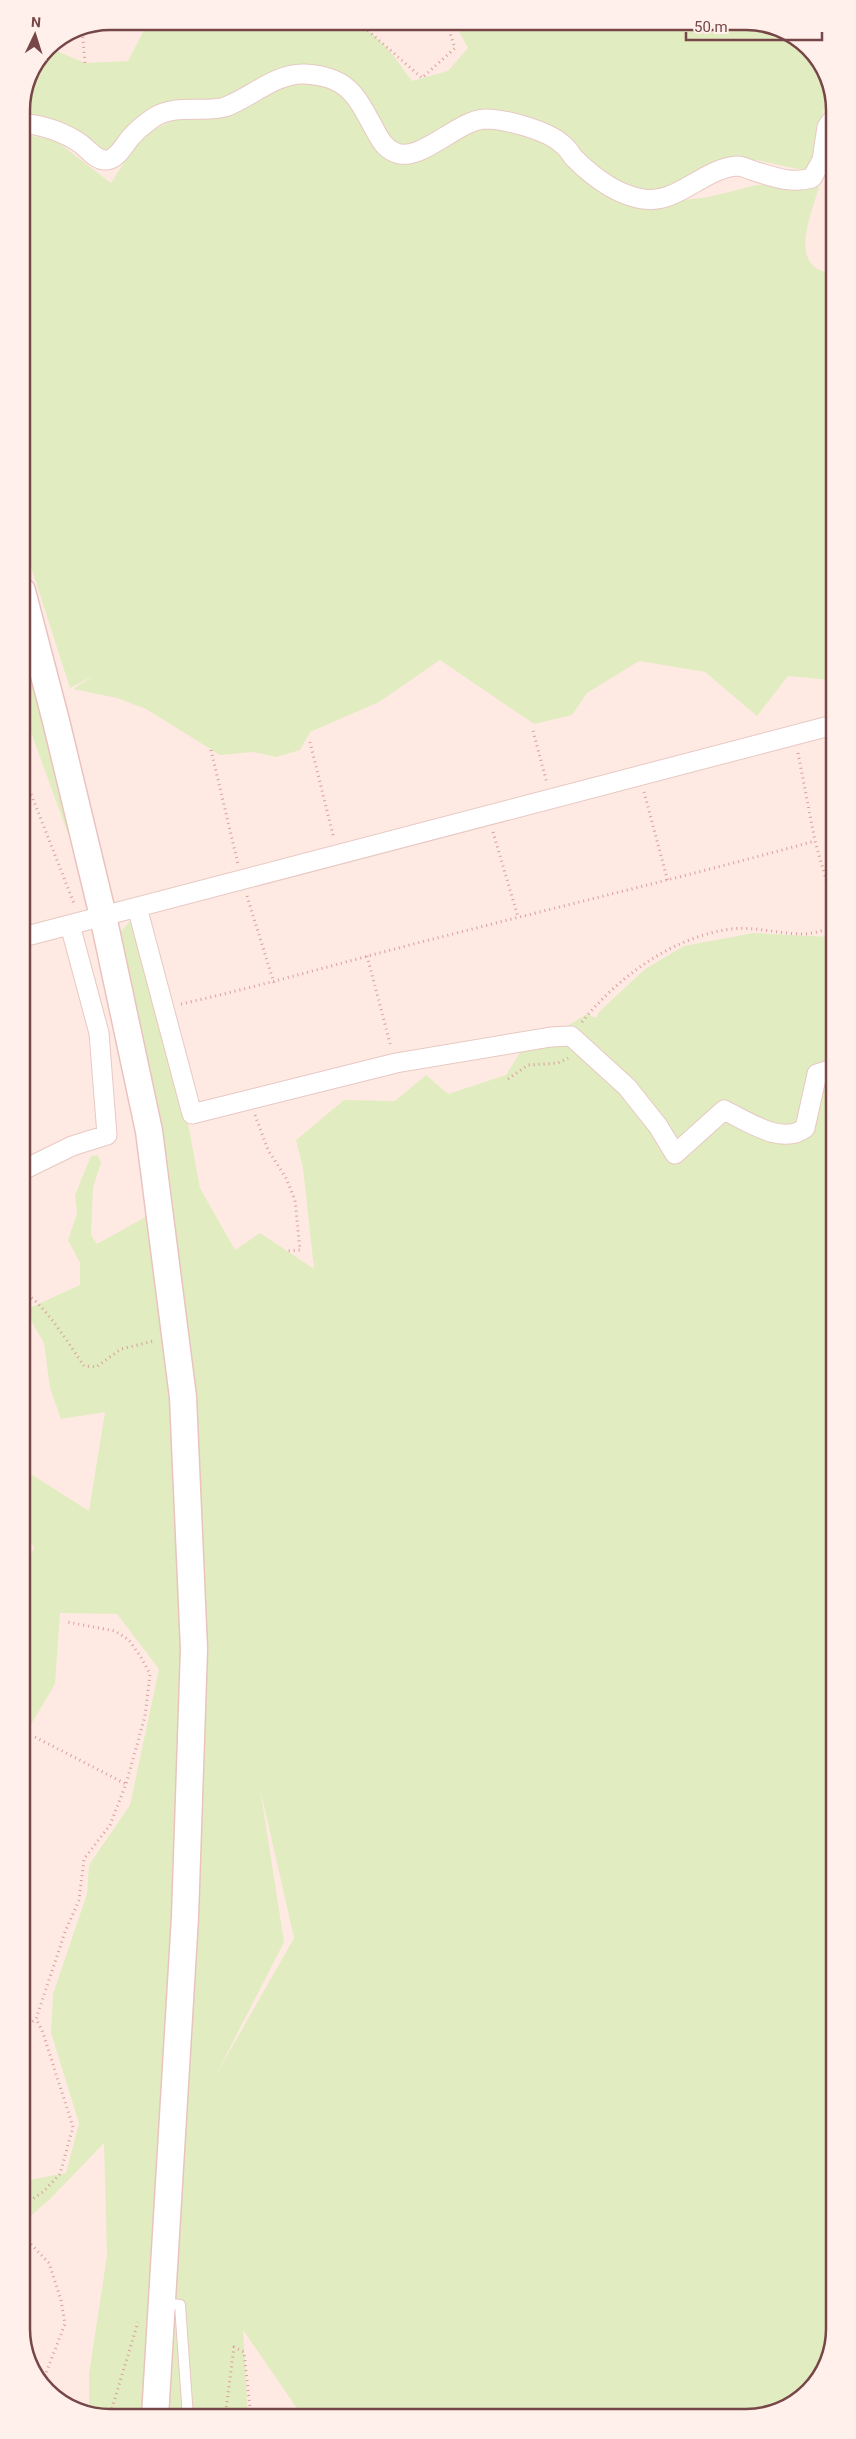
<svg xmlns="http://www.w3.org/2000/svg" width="856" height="2439" font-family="Roboto,sans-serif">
	<rect width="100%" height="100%" fill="#feeae3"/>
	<path fill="#e2ecc1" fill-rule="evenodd" d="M156 21H350C379 33 394 56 412 81L448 71 468 48 453 21H752L800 40 832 86V103L823 111 816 160 807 171 756 160 717 162 680 188 646 196 499 116 397 150 326 73 221 102 166 108 109 153 21 118V104L47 47 85 63 128 61 146 26Z
		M288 80H324L351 98 393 159 485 121 559 145 571 159 658 203 709 197 757 185 805 184 819 187C812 214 786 268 832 273V680L788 676 757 716 705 672 639 661 587 693 572 715 534 724 440 660 379 702 310 732 300 750 276 757 253 752 220 755 146 709 117 698 73 689 95 675 70 688 22 539 21 134 55 140 111 183 141 136 174 120Z
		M22 646 92 899 30 730 22 718Z
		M130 921 145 954 187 1118 200 1188 235 1250 260 1233 314 1269 303 1168 296 1140 344 1100 395 1101 426 1075 448 1094 506 1075 521 1051 541 1049V1042L587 1014 596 1018 599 1012 645 969 684 946 753 933 829 937 833 941 835 2330 817 2383 770 2415 303 2417 243 2330 248 2417 104 2418 89 2412V2374L107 2256 104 2143 52 2197 24 2222V2181L66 2173 79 2123 51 2033 53 1994 87 1894 89 1865 130 1805 159 1669 117 1614 60 1613 55 1684 24 1736 23 1682C27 1674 29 1664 23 1657V1571L34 1548 23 1531V1469L89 1511 105 1412 61 1419 50 1388 44 1343 25 1310 80 1285V1263L68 1240 77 1214 75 1195 91 1156 98 1155 101 1163 93 1187 91 1235 97 1244 167 1205 145 1062 120 932ZM260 1788 294 1938 216 2075 284 1942Z"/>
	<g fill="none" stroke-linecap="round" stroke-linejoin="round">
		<g stroke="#e8c8c3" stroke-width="12">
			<path id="lane" d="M163 2303 180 2305 188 2417"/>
		</g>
		<g stroke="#e8c8c3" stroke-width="21">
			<path id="street" d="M21 123C42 125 64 132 81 144 89 150 96 161 107 160 118 159 125 143 132 136 138 129 146 123 153 118 175 103 205 113 225 107 250 98 276 73 304 74 349 76 357 97 376 132 381 141 385 148 394 152 419 165 457 120 485 119 505 119 547 130 562 144 567 147 570 153 574 158 592 176 617 195 643 199 676 205 704 168 737 166 742 166 749 169 754 171 774 177 791 184 812 178L822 160 827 127 832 120
				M137 907 192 1114 396 1063 551 1037 571 1036 627 1087 658 1126 675 1154 724 1110C747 1121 782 1146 805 1128L817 1074 829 1070 833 1075
				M23 937 833 725
				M23 1170 72 1146 107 1135 99 1033 70 925"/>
		</g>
		<g stroke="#eac3be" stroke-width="29">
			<path id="secondary" d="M22 591 56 721 103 916 149 1131 183 1397 194 1649 185 1917 155 2417"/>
		</g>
		<path stroke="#da9e9c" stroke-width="3" stroke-dasharray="1 4" stroke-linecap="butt" d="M345 21 364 27 422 78 455 48 446 21
			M82 27 85 63
			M533 731 547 783
			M310 742 334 839
			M211 750 238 864
			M798 753 815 841 833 904
			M22 771 75 906
			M644 792 668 882
			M493 832 518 917
			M247 896 274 983
			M367 956 391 1047
			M181 1004C270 984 357 958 445 936 569 904 692 875 815 841
			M582 1022C618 977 672 937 731 929 754 926 779 934 803 934 813 934 823 930 833 928
			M508 1079 528 1065 558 1063 568 1058
			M255 1115 268 1150 286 1178 295 1200 300 1250 286 1251
			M23 1293C41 1298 72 1349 84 1366L96 1367 121 1349 154 1341
			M23 1473V1474
			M35 1737 126 1784
			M24 2027 36 2019
			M24 2200H31L43 2192 60 2174 73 2127 42 2030 36 2019 65 1932 79 1900 84 1859 110 1825 126 1784 145 1716 150 1674 142 1659 129 1640 115 1631 67 1622
			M24 2237 49 2263 61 2300 65 2324 44 2378 62 2402
			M24 2318 27 2323 24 2325
			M35 2368 44 2378
			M225 2417 234 2347 244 2352 251 2417
			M109 2418 138 2322"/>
		<use href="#lane" stroke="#fff" stroke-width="10"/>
		<use href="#street" stroke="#fff" stroke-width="19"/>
		<use href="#secondary" stroke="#fff" stroke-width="26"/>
	</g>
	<path d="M0 0H856V2439H0ZM110 30H746A80 80 0 0 1 826 110V2329A80 80 0 0 1 746 2409H110A80 80 0 0 1 30 2329V110A80 80 0 0 1 110 30Z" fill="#fff0eb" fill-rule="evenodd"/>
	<path fill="none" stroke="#774747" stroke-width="2.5" d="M110 30H746A80 80 0 0 1 826 110V2329A80 80 0 0 1 746 2409H110A80 80 0 0 1 30 2329V110A80 80 0 0 1 110 30Z"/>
	<g transform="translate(35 35) rotate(4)" stroke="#fff0eb" stroke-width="4" paint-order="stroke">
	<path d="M0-4L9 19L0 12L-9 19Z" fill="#774747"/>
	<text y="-8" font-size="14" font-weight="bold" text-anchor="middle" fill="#774747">N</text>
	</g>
	<path d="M686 32v8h136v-8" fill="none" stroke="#774747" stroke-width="2.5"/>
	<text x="694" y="32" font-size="15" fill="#774747" stroke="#fff0eb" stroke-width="4" paint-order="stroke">50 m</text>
</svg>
